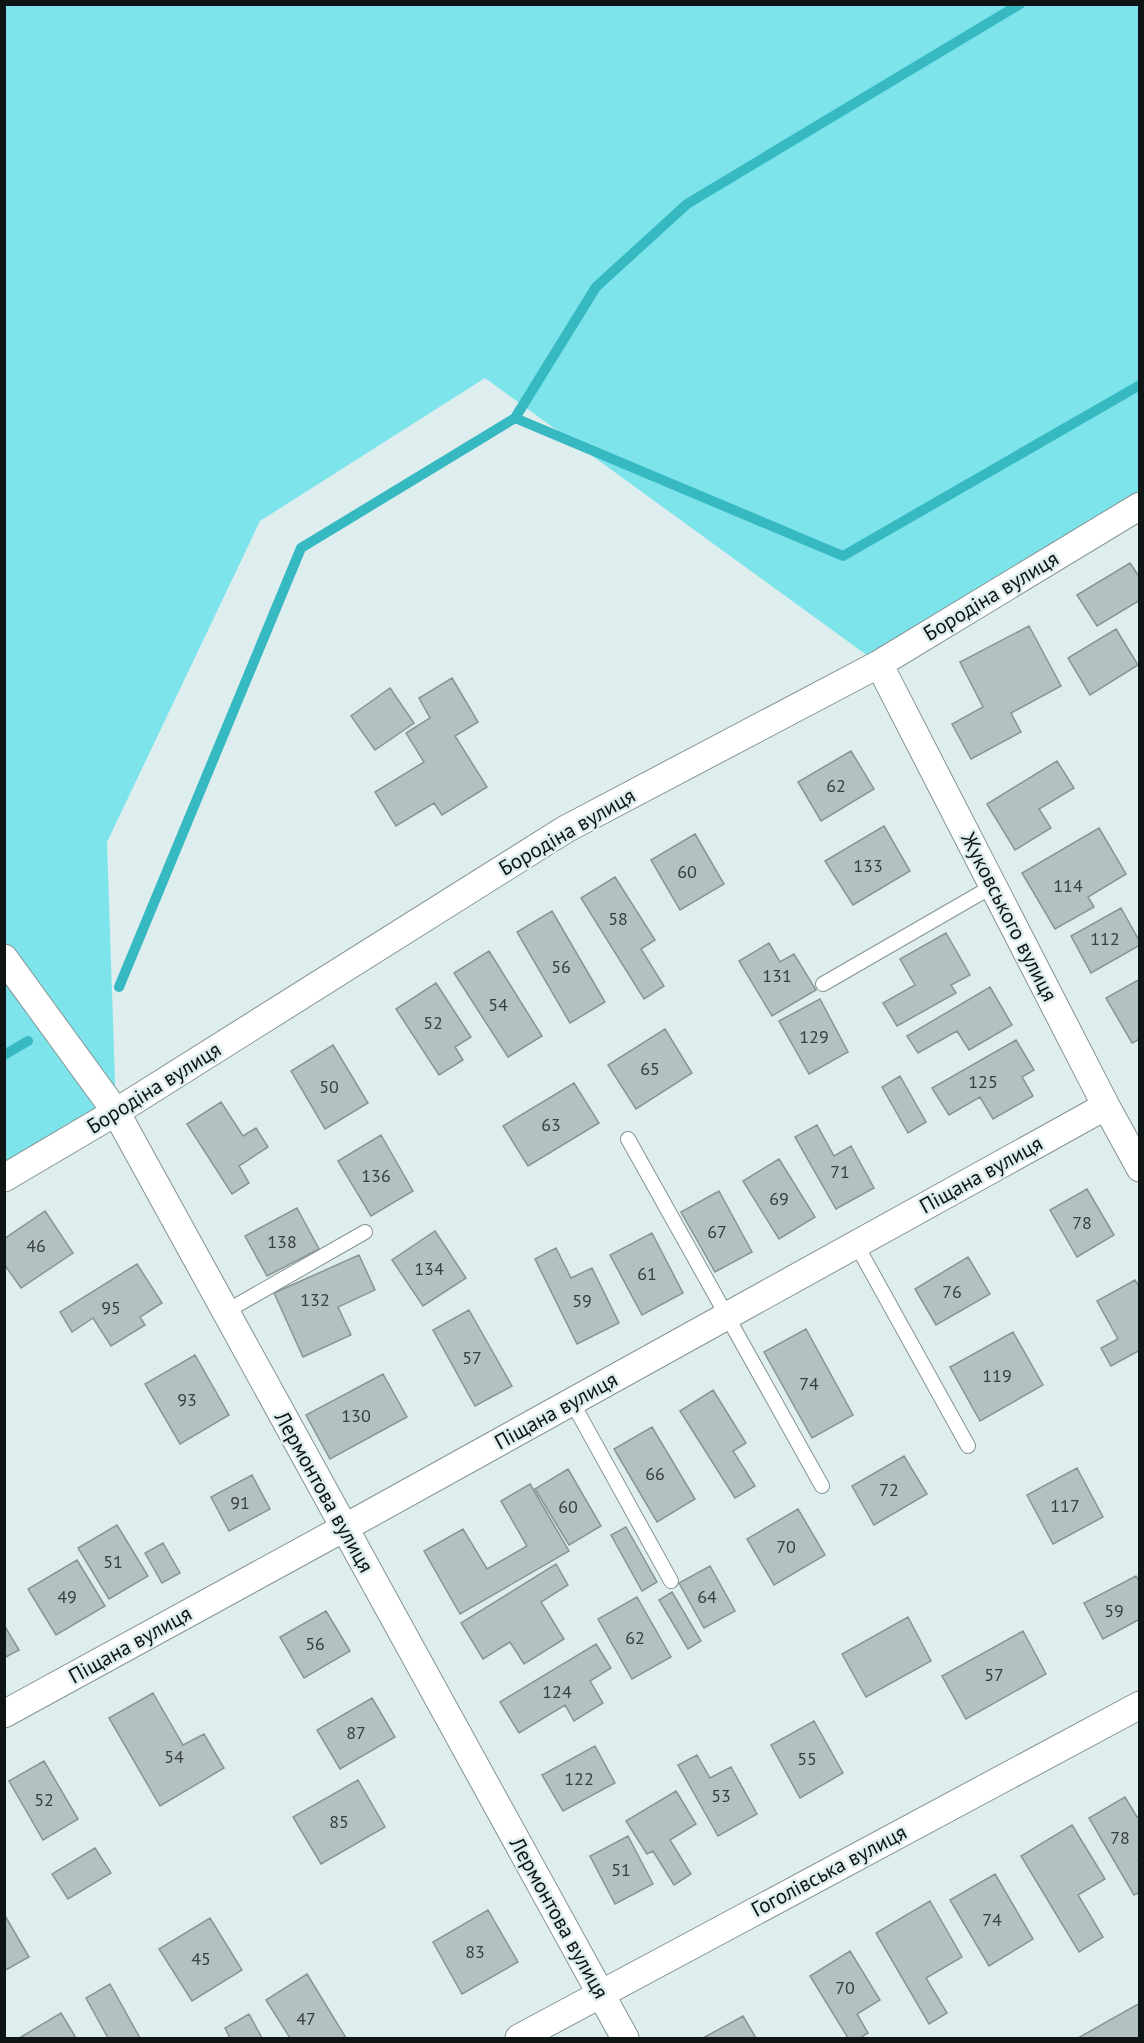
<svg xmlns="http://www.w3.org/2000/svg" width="1144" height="2043" font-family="'PT Sans',sans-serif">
	<rect width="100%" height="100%" fill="#deedee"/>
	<path fill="#7ee4eb" d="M5 5H1139V505L879 664 485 378 260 521 107 842 116 1112 5 1178Z"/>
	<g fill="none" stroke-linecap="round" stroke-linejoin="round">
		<path stroke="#37b9c2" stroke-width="10" d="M515 418 596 287 687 204 1020 4
			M119 987 301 548 515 418 843 556 1140 385
			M4 1055 28 1041"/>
	</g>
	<path fill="#b3c1c2" stroke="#889596" stroke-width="1.5" d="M1130 563 1140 578V600L1097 626 1077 595Z
		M1029 626 1061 686 1011 713 1021 732 971 759 952 724 983 707 960 662Z
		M1116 629 1138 665 1090 695 1068 658Z
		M452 678 478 722 455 736 487 787 442 815 434 803 396 826 375 792 424 762 406 733 430 718 419 698Z
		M390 688 414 723 375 750 351 716Z
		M851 751 874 789 821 821 798 782Z
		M1057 761 1074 788 1039 809 1051 828 1015 850 987 804Z
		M884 826 910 871 853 905 825 861Z
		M1099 828 1126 874 1088 897 1094 907 1055 929 1022 873Z
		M695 834 724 884 680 910 651 860Z
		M615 877 655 940 641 949 664 986 644 999 581 898Z
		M1121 908 1140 942V945L1091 973 1071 936Z
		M552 911 605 1002 570 1023 517 932Z
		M946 933 970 975 951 985 956 993 897 1026 883 1003 915 985 900 959Z
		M769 943 780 962 794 954 816 990 772 1016 739 961Z
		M489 951 542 1036 508 1057 454 973Z
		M1140 979V1039L1132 1043 1106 998Z
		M436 983 471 1037 455 1047 463 1060 439 1075 396 1009Z
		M990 987 1012 1025 969 1050 957 1031 918 1053 907 1036Z
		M820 999 848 1052 809 1074 779 1021Z
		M665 1029 692 1073 636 1109 608 1065Z
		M1016 1040 1034 1070 1022 1077 1033 1096 993 1119 980 1097 949 1115 932 1088Z
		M333 1045 368 1103 325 1129 291 1071Z
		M900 1076 926 1122 908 1133 882 1087Z
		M574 1083 599 1123 528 1166 503 1126Z
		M221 1102 243 1136 256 1128 268 1147 239 1166 249 1183 232 1194 187 1124Z
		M817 1125 834 1156 851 1146 874 1188 836 1209 795 1137Z
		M381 1135 413 1191 371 1216 338 1161Z
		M779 1159 815 1217 779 1239 743 1181Z
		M1087 1189 1114 1235 1077 1257 1050 1210Z
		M719 1191 752 1252 715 1272 681 1212Z
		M297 1208 319 1249 267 1276 245 1236Z
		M45 1211 73 1253 21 1288 4 1264V1239Z
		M435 1231 466 1278 423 1306 392 1260Z
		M652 1233 683 1293 642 1315 610 1255Z
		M556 1248 571 1278 592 1268 619 1323 577 1344 535 1259Z
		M359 1255 375 1290 338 1307 351 1335 303 1357 274 1293Z
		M968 1257 990 1294 936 1325 915 1289Z
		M137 1264 162 1303 140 1317 145 1325 111 1346 93 1318 72 1332 60 1312Z
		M1135 1280 1140 1288V1350L1111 1366 1101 1348 1118 1339 1097 1301Z
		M469 1310 512 1386 475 1406 433 1330Z
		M806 1329 853 1415 812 1438 764 1352Z
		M1013 1332 1043 1385 980 1421 950 1367Z
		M195 1355 229 1415 180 1444 145 1384Z
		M383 1374 407 1417 330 1459 306 1415Z
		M713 1390 746 1443 733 1451 755 1486 735 1498 680 1411Z
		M652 1427 695 1499 657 1522 614 1449Z
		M904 1456 927 1494 874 1525 852 1486Z
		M1077 1468 1103 1517 1053 1544 1027 1495Z
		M568 1469 601 1526 569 1545 535 1489Z
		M252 1475 270 1509 229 1531 211 1497Z
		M530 1484 569 1551 460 1614 424 1551 463 1529 487 1569 527 1546 501 1501Z
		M798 1509 825 1555 774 1585 747 1539Z
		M117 1525 148 1576 109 1599 78 1548Z
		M626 1527 657 1582 642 1591 611 1535Z
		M163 1543 180 1573 162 1583 145 1553Z
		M77 1560 105 1606 56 1635 28 1589Z
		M556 1564 568 1585 541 1602 564 1639 524 1664 510 1642 483 1659 461 1623Z
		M710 1566 735 1611 704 1628 679 1583Z
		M1136 1576 1140 1583V1619L1103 1639 1084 1603Z
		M672 1592 701 1641 688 1649 659 1600Z
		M637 1597 671 1657 632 1679 598 1619Z
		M326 1611 350 1651 304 1678 280 1637Z
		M908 1617 931 1661 866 1697 842 1654Z
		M4 1625 19 1650 4 1658Z
		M1023 1631 1046 1674 966 1719 942 1676Z
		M596 1644 611 1668 590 1681 603 1703 574 1721 565 1705 519 1733 500 1702Z
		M153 1693 183 1745 204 1734 224 1768 160 1806 109 1718Z
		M372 1698 395 1737 340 1769 317 1730Z
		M814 1721 843 1773 800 1798 771 1745Z
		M595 1746 615 1783 563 1811 542 1775Z
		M697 1755 710 1778 731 1767 757 1814 718 1836 678 1765Z
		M44 1761 78 1819 43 1840 9 1781Z
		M358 1780 385 1827 321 1864 293 1817Z
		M676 1791 696 1824 670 1840 691 1874 674 1885 653 1851 647 1854 626 1821Z
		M1125 1797 1137 1817 1140 1816V1858L1138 1859 1140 1862V1892L1134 1895 1089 1818Z
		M1072 1825 1105 1879 1078 1895 1103 1937 1079 1952 1021 1856Z
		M628 1836 653 1884 615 1904 590 1856Z
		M95 1848 111 1873 68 1899 52 1874Z
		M995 1874 1033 1939 989 1966 950 1900Z
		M930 1901 962 1957 926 1978 947 2013 929 2024 876 1933Z
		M488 1910 518 1962 462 1994 433 1942Z
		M4 1914 29 1957 4 1971Z
		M210 1918 242 1970 192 2001 159 1949Z
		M850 1951 880 2000 857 2014 868 2033 860 2038H848L810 1976Z
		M307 1974 346 2038H290L266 2000Z
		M110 1984 140 2038H108L86 1998Z
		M1140 2003V2038H1078Z
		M61 2013 76 2038H22L21 2037Z
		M249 2014 262 2038H230L225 2028Z
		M743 2016 756 2038H703Z"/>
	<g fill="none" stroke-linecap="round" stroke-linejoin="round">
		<g stroke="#859394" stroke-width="16">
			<path id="service" d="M823 984 993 886
				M628 1139 822 1486
				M856 1244 968 1446
				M225 1312 365 1232
				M572 1402 671 1581"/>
		</g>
		<g stroke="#859394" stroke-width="29">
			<path id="minor" d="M879 664 1106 1106 1140 1168
				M4 958 116 1112 625 2038
				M4 1178 116 1112 566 829 879 664 1140 506
				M4 1714 344 1528 1106 1106
				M519 2038 1140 1705"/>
		</g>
		<use href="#service" stroke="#fff" stroke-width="14"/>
		<use href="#minor" stroke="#fff" stroke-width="27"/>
	</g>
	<g text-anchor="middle" stroke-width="5" stroke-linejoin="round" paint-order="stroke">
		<g font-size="18" fill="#383f40">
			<text x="836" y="792">62</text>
			<text x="868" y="872">133</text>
			<text x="687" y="878">60</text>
			<text x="1068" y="892">114</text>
			<text x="618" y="925">58</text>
			<text x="1105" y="945">112</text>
			<text x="561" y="973">56</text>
			<text x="777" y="982">131</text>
			<text x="498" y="1011">54</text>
			<text x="433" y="1029">52</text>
			<text x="814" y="1043">129</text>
			<text x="650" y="1075">65</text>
			<text x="983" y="1088">125</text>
			<text x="329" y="1093">50</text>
			<text x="551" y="1131">63</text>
			<text x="840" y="1178">71</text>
			<text x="376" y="1182">136</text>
			<text x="779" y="1205">69</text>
			<text x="1082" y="1229">78</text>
			<text x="717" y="1238">67</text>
			<text x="282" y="1248">138</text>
			<text x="36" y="1252">46</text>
			<text x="429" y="1275">134</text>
			<text x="647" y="1280">61</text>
			<text x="952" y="1298">76</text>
			<text x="315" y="1306">132</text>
			<text x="582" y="1307">59</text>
			<text x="111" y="1314">95</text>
			<text x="472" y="1364">57</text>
			<text x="997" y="1382">119</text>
			<text x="809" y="1390">74</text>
			<text x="187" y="1406">93</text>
			<text x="356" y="1422">130</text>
			<text x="655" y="1480">66</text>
			<text x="889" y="1496">72</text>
			<text x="240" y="1509">91</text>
			<text x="1065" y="1512">117</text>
			<text x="568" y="1513">60</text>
			<text x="786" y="1553">70</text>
			<text x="113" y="1568">51</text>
			<text x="67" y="1603">49</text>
			<text x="707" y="1603">64</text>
			<text x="1114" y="1617">59</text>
			<text x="635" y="1644">62</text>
			<text x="315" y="1650">56</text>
			<text x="994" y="1681">57</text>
			<text x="557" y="1698">124</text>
			<text x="356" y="1739">87</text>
			<text x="174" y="1763">54</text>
			<text x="807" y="1765">55</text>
			<text x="579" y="1785">122</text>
			<text x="721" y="1802">53</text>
			<text x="44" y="1806">52</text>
			<text x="339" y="1828">85</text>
			<text x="1120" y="1844">78</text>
			<text x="621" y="1876">51</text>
			<text x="992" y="1926">74</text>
			<text x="475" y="1958">83</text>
			<text x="201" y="1965">45</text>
			<text x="845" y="1994">70</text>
			<text x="306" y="2025">47</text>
		</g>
		<g font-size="21" fill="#0f1414" stroke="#deedee">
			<text transform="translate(991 596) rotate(-31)" y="7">Бородіна вулиця</text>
			<text transform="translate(567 832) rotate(-30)" y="7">Бородіна вулиця</text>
			<text transform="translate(1009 917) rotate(63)" y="7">Жуковського вулиця</text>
			<text transform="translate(154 1088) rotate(-32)" y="7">Бородіна вулиця</text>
			<text transform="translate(981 1175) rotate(-29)" y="7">Піщана вулиця</text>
			<text transform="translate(556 1411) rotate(-29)" y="7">Піщана вулиця</text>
			<text transform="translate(324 1492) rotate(61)" y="7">Лермонтова вулиця</text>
			<text transform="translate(130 1645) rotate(-29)" y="7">Піщана вулиця</text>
			<text transform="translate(829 1871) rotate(-28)" y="7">Гоголівська вулиця</text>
			<text transform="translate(559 1918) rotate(61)" y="7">Лермонтова вулиця</text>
		</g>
	</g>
	<rect width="1144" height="2043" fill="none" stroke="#0f1414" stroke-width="12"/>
</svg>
